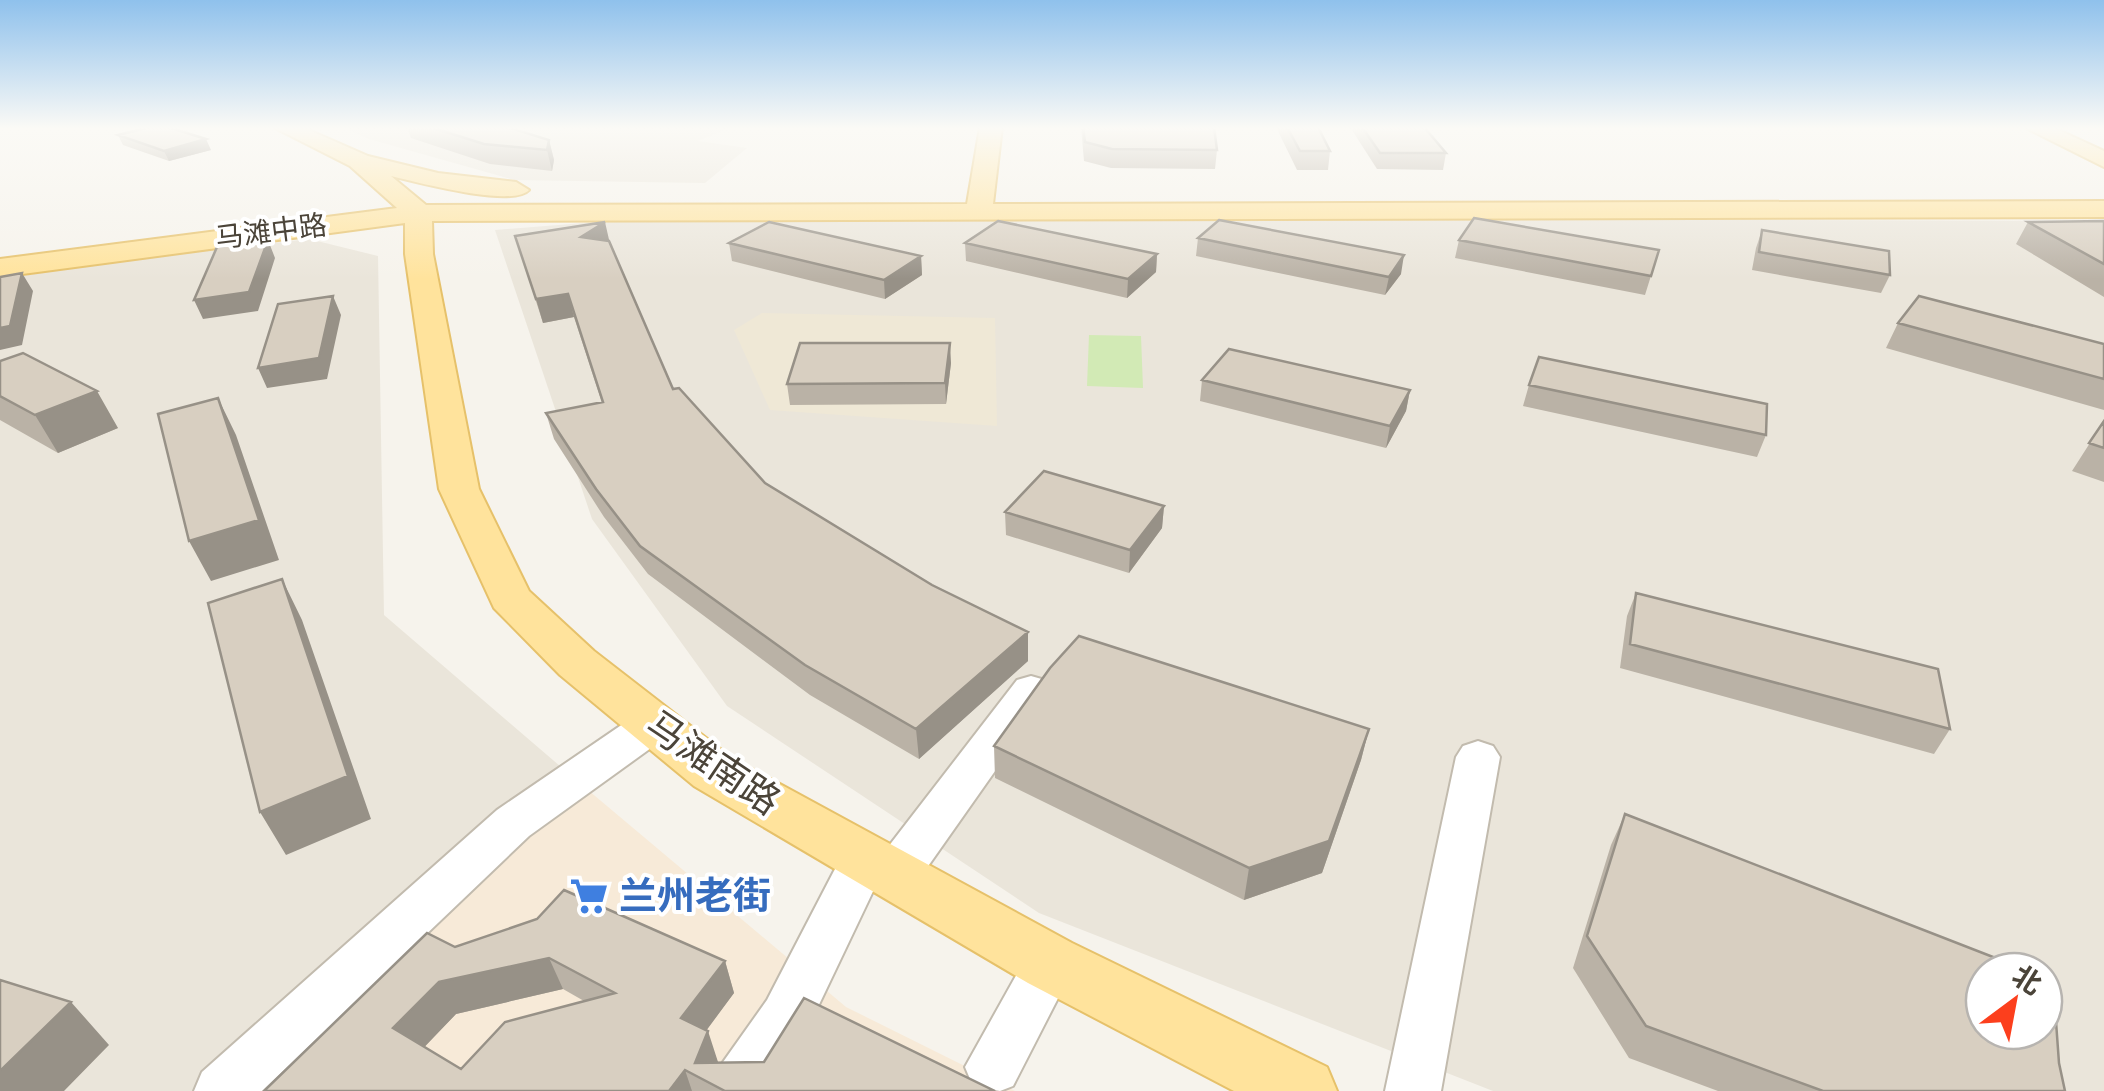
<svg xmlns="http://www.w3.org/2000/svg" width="2104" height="1091" font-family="Karla,'Noto Sans SC',sans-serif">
	<rect width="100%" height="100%" fill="#f6f3ec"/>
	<path fill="#eae5da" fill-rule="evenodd" d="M342 127H732L698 141 747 148 705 183 514 180 369 139Z
		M659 217 2104 221V1091H1493L1039 913 727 706 592 519 495 230ZM1984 971H2044V1031H1984Z
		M309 239 378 256 384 615 582 785 257 1091H0V280L97 263Z"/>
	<path fill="#f7ead8" d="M582 785 846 1007 1015 1091H258Z"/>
	<path fill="#efe8d6" d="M762 313 995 318 997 426 770 410 734 330Z"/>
	<path fill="#d2eab5" d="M1089 335 1141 336 1143 388 1087 386Z"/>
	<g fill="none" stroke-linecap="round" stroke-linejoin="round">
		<g stroke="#c2bbae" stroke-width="4">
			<path id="minor" d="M1031 676 1045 680 1051 690 1045 700 912 889 895 895 876 885 805 1034 769 1091H708L716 1072 767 1000 848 844 865 839 882 844 885 851 1017 680Z
				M654 709 669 713 675 724 669 735 529 836 262 1091H194L202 1072 497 810 639 713Z
				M1478 741 1493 746 1500 757 1441 1091H1385L1456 757 1463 746Z
				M1050 940 1068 947 1076 963 1013 1086 1000 1091 973 1086 965 1067 1032 947Z"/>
		</g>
		<g stroke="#e6c16a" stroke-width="4">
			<path id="major" d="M273 127H302L368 156 438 173 516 182 529 190C513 208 416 182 391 176L426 205 967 204 980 127H1002L993 204 2104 201V217L432 221 433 254 479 489 529 591 594 651 732 758 1072 943 1327 1067 1337 1091H1234L1028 983 694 786 560 675 494 608 439 489 405 254V223L0 277V259L397 208 350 166Z
				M2024 127H2052L2104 151V167Z"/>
		</g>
		<use href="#minor" fill="#fff" fill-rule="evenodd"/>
		<use href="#major" fill="#ffe39c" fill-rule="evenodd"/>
	</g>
	<path fill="#bab2a6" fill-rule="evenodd" d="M407 127H507L549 140 554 160 552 171 490 164 411 138Z
		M1081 127H1214L1217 150 1215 169 1111 168 1084 161Z
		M1276 127H1318L1330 151 1328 170H1297Z
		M1350 127H1424L1446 153 1443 170 1377 169Z
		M118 135 211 150 169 161 123 145Z
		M2104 221V297L2016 244 2028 222Z
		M1762 230 1890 275 1881 293 1752 270 1756 248Z
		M515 236 610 242 673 389 765 483 932 585 1028 632V661L919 759 810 695 648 574 604 517 554 439 546 413 602 403 574 317 543 323Z
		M1198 238 1401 274 1385 295 1196 256Z
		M1459 240 1659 250 1645 295 1455 258Z
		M729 243 921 256 922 275 885 299 732 261Z
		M965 243 1157 254 1156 272 1127 298 966 261Z
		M1898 323 2104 344V410L1886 348Z
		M0 361 118 428 58 453 0 420Z
		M951 363 946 404 790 405 787 384Z
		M1202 380 1410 390 1406 411 1386 448 1200 401Z
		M1529 385 1766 435 1757 457 1523 406Z
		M2104 421V482L2072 471Z
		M1164 506 1162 528 1129 573 1006 535 1005 512Z
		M1636 593 1950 729 1934 754 1620 668 1627 616Z
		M1369 729 1361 760 1322 873 1244 900 995 778 994 746Z
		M1625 814 2059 1063 2065 1091H1718L1629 1058 1573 968 1611 845Z
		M455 947 725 961 734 993 706 1030 718 1063 995 1091H264ZM563 989 584 1001 461 1069 424 1047 456 1014Z"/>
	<path fill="#979187" d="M206 139 211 150 169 161 164 151Z
		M549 140 554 160 552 171 547 150Z
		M605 222 610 244 581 237Z
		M268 240 275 258 258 311 203 319 194 300Z
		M1157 254 1156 272 1127 298 1128 279Z
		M1404 255 1401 274 1385 295 1389 277Z
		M921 256 922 275 885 299 884 280Z
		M22 273 33 291 22 345 0 350V328Z
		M568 294 574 317 543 323 536 299Z
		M333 296 341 315 327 379 267 388 258 368Z
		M950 343 951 363 946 404 945 383Z
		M1410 390 1406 411 1386 448 1390 426Z
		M97 391 118 428 58 453 35 415Z
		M218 398 236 435 279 560 211 581 189 541Z
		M1164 506 1162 528 1129 573 1130 550Z
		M282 579 302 620 371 819 286 855 260 812Z
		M1028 632V661L919 759 916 729Z
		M1369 729 1361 760 1322 873 1244 900 1249 868Z
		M549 958 563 989 456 1014 412 1060 393 1028 439 982Z
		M725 961 734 993 692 1050 681 1018Z
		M71 1002 109 1045 64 1091H0V1071Z
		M708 1031 718 1062 695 1063Z
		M685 1070 692 1091H669Z"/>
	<path fill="#d8cfc1" stroke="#979187" stroke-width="2.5" fill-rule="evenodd" d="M150 127H168L206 139 164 151 118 135Z
		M430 127H507L549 140 547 150 484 144Z
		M1083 127H1214L1217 150 1112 149 1085 142Z
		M1287 127H1318L1330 151H1300Z
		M1362 127H1424L1446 153H1380Z
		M1474 218 1659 250 1651 276 1459 240Z
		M1219 220 1404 255 1389 277 1198 238Z
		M998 221 1157 254 1128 279 965 243Z
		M2104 221V264L2028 222Z
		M605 222 581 237 609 241 673 389 679 388 765 483 932 585 1028 632 916 729 805 665 640 546 596 489 546 413 603 402 568 294 536 299 515 236Z
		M769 222 921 256 884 280 729 243Z
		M1762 230 1889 251 1890 275 1759 252Z
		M268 240 249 292 194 300 217 247Z
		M22 273 10 326 0 328V277Z
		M333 296 319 358 258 368 278 304Z
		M1919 296 2104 344V379L1898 323Z
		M800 343H950L945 383 787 384Z
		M1229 349 1410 390 1390 426 1202 380Z
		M23 353 97 391 35 415 0 396V361Z
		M1539 357 1767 404 1766 435 1529 385Z
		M218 398 259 520 189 541 158 414Z
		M2104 421V448L2089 443Z
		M1044 471 1164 506 1130 550 1005 512Z
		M282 579 348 776 260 812 208 603Z
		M1636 593 1938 669 1950 729 1630 644Z
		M1079 636 1369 729 1329 841 1249 868 994 746 1050 668Z
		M1625 814 2029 971H1984V1031H2044V977L2053 980 2059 1063 2065 1091H1823L1646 1026 1587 936Z
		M564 890 725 961 681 1018 708 1031 695 1063 764 1062 804 998 995 1091H725L685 1070 669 1091H264L427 933 455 947 537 919ZM549 958 615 993 505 1022 461 1069 393 1028 439 982Z
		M0 980 71 1002 0 1071Z"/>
	<linearGradient id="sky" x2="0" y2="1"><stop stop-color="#8fc1ec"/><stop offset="0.46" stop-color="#fbfaf6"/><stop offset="1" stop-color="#fbfaf6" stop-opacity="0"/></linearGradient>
	<rect width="2104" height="279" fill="url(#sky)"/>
	<defs>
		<g id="supermarket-bare" transform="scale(3)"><path d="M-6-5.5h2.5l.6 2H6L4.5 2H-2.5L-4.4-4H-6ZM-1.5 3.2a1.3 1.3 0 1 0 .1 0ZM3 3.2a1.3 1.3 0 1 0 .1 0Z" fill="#3f7fe0" stroke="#fff" stroke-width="2.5" paint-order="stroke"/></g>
	</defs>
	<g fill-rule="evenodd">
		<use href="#supermarket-bare" x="589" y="896"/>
	</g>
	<g text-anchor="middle" stroke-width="8" stroke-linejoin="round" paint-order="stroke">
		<g font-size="28" fill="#4b4439" stroke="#fff">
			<text transform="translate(271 231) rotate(-7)" y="10">马滩中路</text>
		</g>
		<g font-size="38" fill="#4b4439" stroke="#fff">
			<text transform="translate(713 763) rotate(34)" y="13">马滩南路</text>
		</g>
		<g font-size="38" font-weight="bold" fill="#366cbe" stroke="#fff" text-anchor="start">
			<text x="619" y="909">兰州老街</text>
		</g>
	</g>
	<g transform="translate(2014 1001) rotate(32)"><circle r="48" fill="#ffffff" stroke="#b7b4b0" stroke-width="2.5"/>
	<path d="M0-8L18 38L0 25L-18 38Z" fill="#fc3f1d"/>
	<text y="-15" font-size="28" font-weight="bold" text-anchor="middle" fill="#4b4439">北</text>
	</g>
</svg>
